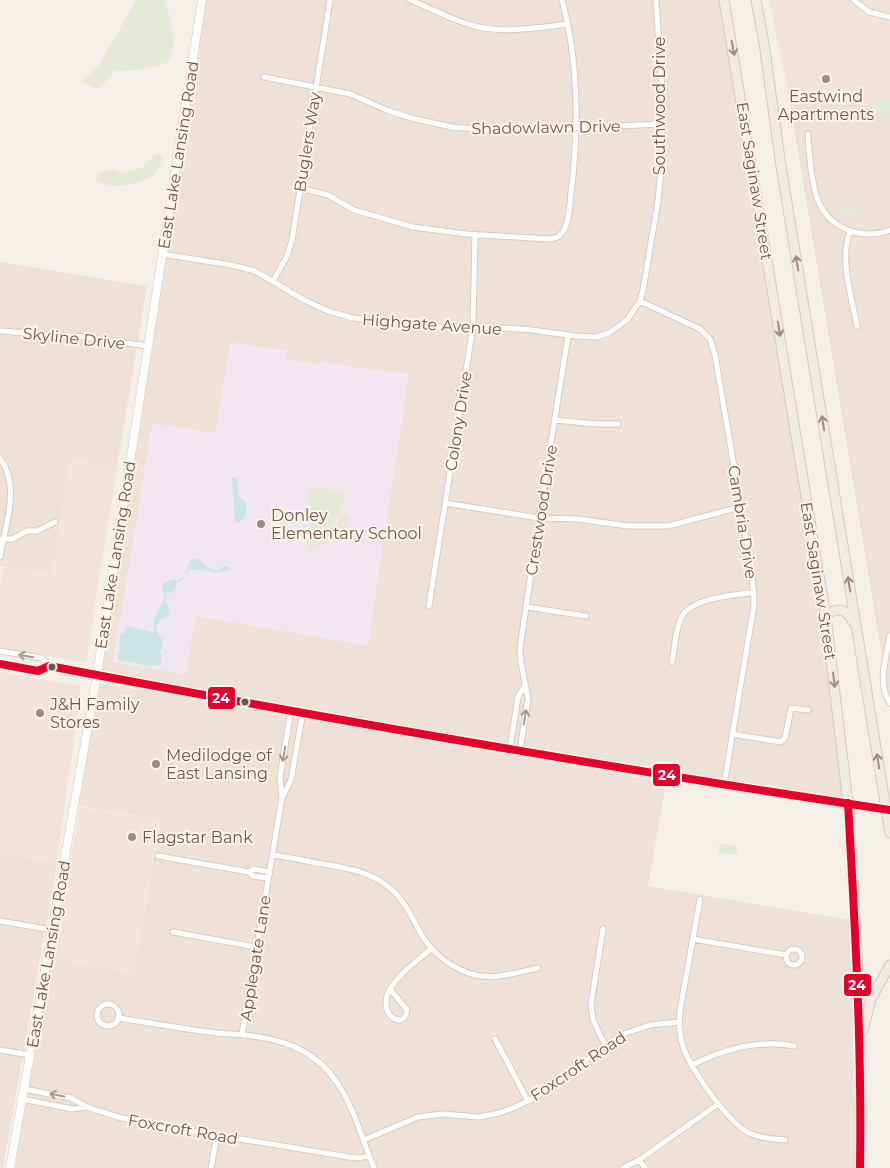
<svg xmlns="http://www.w3.org/2000/svg" width="890" height="1168" font-family="Montserrat,sans-serif">
	<rect width="100%" height="100%" fill="#f5efe9"/>
	<path fill="#eee1d7" d="M202 0H723L826 617 848 803 97 674Z
		M788 91 890 110V696L888 692Z
		M0 262 147 286 117 467 70 459 52 575 0 566Z
		M96 682 666 782 648 886 850 920 856 1168H13L49 958 133 973 161 820 76 805Z
		M0 853 57 863 3 1168H0Z"/>
	<path fill="#f4e3dd" d="M769 0H890V109L788 91Z
		M70 459 117 467 86 662 0 648V589L3 567 52 575Z
		M0 672 81 686 57 863 0 853Z
		M80 807 160 820 133 973 54 959Z"/>
	<path fill="#f0e7f0" d="M230 342 287 351 286 359 319 364 321 361 373 370 374 369 409 374 368 646 196 616 186 675 113 662 152 423 215 433Z"/>
	<path fill="#e4ead5" d="M136 0H165C170 20 179 42 168 62L142 70 115 71 98 90 81 81 98 67Z
		M875 97 890 100V115L873 112Z
		M159 153 163 157C161 162 159 168 156 172 143 185 111 191 96 180L98 173 114 170 121 173 141 168 154 155Z
		M842 203 861 207 859 219 840 215Z
		M311 486 346 493C343 514 332 529 312 538L311 507H308V497Z
		M342 514 350 518C340 534 327 547 308 550V539C324 539 334 527 342 514Z
		M720 843 738 846 736 855 718 852Z"/>
	<path fill="#cce4e3" d="M232 478H237L238 496 246 502C247 511 247 523 235 522Z
		M193 559H198L209 568 217 571 222 567 228 566 230 569C218 578 203 566 189 570 186 577 184 580 177 582 177 589 173 592 167 594L166 603 169 606 168 616C155 621 153 631 163 640V646L160 652 162 656 160 665 148 666 118 660 117 654 120 649 119 644 120 636 125 632 127 626 155 633C150 613 163 610 165 594L162 591V586C169 578 178 582 186 575L189 562Z"/>
	<g fill="none" stroke-linecap="round" stroke-linejoin="round">
		<g stroke="#d4ccc8" stroke-width="7">
			<path id="street" d="M410 0C430 8 450 19 471 25 502 34 536 28 568 24
				M854 0 869 12 890 17
				M264 77 350 94 389 111 415 119 452 127 496 131 662 124
				M808 134C809 154 811 176 816 195 826 228 860 241 890 230
				M300 188 328 195 354 210 413 227 467 234 548 239C554 239 558 238 562 233 569 224 570 205 571 193 579 129 579 63 562 0
				M850 232C839 259 852 298 857 326
				M162 254 231 265 255 271 304 300 328 311 353 318 416 325 449 328 473 326 532 330 575 336 596 337 609 333 627 320 640 301 643 290 658 201 662 158V90L656 0
				M273 281 287 256 292 240 330 0
				M640 301 700 329 710 339 715 355 752 572 754 605 724 785
				M0 331 83 337 148 346
				M555 420 596 424H618
				M0 458C21 486 5 525 0 557
				M445 503 539 518 578 519 628 526H668L740 507
				M0 539H12L27 531H37L55 522
				M429 606 473 326 475 235
				M527 607 586 616
				M890 636C886 658 877 684 890 703
				M0 651 42 658 49 666
				M672 662C675 648 675 629 682 616 693 597 734 596 754 592
				M0 664 38 671 49 666 96 674
				M732 734 781 742 785 738 791 708 808 710
				M510 748 518 697 525 685
				M520 750 528 699 521 662 520 648 539 518 568 336
				M282 798 280 777 291 710
				M272 855C287 857 302 860 317 863 341 867 366 870 386 885 406 900 411 917 423 937 430 948 439 957 450 964 481 984 504 976 538 968
				M158 856 249 872 254 869 269 872
				M249 872 253 876 268 878
				M700 899 680 1011C679 1023 679 1035 683 1046 690 1069 727 1120 747 1132 759 1138 772 1139 785 1140
				M0 921 52 930
				M603 929 591 1004 593 1020 605 1045
				M173 932 256 947
				M693 939 786 955
				M786 957a8 8 0 1 1 16 0a8 8 0 1 1-16 0Z
				M390 989 407 1010C404 1032 377 1014 389 991 398 974 417 961 431 949
				M97 1015a11 11 0 1 1 22 0a11 11 0 1 1-22 0Z
				M118 1018C151 1023 184 1029 217 1033 226 1034 235 1034 243 1035 280 1038 314 1049 336 1081 354 1107 362 1139 374 1168
				M242 1034 282 798 291 780 303 712
				M495 1039 528 1101
				M0 1050 30 1055
				M692 1065C724 1049 758 1039 794 1046
				M24 1089 71 1098 87 1107 118 1117 149 1124 349 1157 360 1158 369 1155
				M22 1099 72 1109 87 1107
				M364 1140 418 1117 442 1114 479 1117 499 1113 513 1108 536 1097 621 1035 650 1025 679 1022
				M639 1160 645 1168
				M211 1168 217 1135
				M623 1168 639 1160 718 1104"/>
		</g>
		<g stroke="#d4cbc6" stroke-width="9">
			<path id="secondary" d="M96 674 230 700 724 785 890 810
				M10 1168 95 687 202 0"/>
		</g>
		<g stroke="#d3cac6" stroke-width="11">
			<path id="primary" d="M724 0 826 617 848 803 857 950 861 1087 860 1168
				M756 0 764 43 781 166 890 833
				M826 617 828 613C842 607 846 610 854 623
				M863 1031 871 999 890 965"/>
		</g>
		<use href="#street" stroke="#fefdfc" stroke-width="5"/>
		<use href="#secondary" stroke="#fefdfc" stroke-width="8"/>
		<use href="#primary" stroke="#f1ebe5" stroke-width="9"/>
		<g stroke="#fdf4ea" stroke-width="11">
			<path id="bus-1" d="M0 664 38 671 49 666C328 719 609 768 890 810
				M848 803C855 925 862 1046 860 1168"/>
		</g>
		<use href="#bus-1" stroke="#e4002b" stroke-width="8"/>
	</g>
	<defs><path id="oneway-shaft" d="M-6 0H5M1.5-3L5.5 0L1.5 3" fill="none" stroke-width="1.6" stroke-linecap="round" stroke-linejoin="round" transform="scale(1.25)"/></defs>
	<g stroke="#9d8a82">
		<use href="#oneway-shaft" transform="translate(733 48) rotate(80)"/>
		<use href="#oneway-shaft" transform="translate(797 263) rotate(-99)"/>
		<use href="#oneway-shaft" transform="translate(779 329) rotate(81)"/>
		<use href="#oneway-shaft" transform="translate(823 423) rotate(-99)"/>
		<use href="#oneway-shaft" transform="translate(849 584) rotate(-99)"/>
		<use href="#oneway-shaft" transform="translate(834 680) rotate(83)"/>
		<use href="#oneway-shaft" transform="translate(878 761) rotate(-99)"/>
	</g>
	<g stroke="#a99892">
		<use href="#oneway-shaft" transform="translate(26 656) rotate(-171)"/>
		<use href="#oneway-shaft" transform="translate(525 717) rotate(-81)"/>
		<use href="#oneway-shaft" transform="translate(284 754) rotate(100)"/>
		<use href="#oneway-shaft" transform="translate(57 1095) rotate(-168)"/>
	</g>
	<g fill="#9f8b83" stroke="#fdf4ea" stroke-width="2">
		<circle cx="826" cy="79" r="5"/>
		<circle cx="261" cy="524" r="5"/>
		<circle cx="40" cy="713" r="5"/>
		<circle cx="156" cy="764" r="5"/>
		<circle cx="132" cy="837" r="5"/>
	</g>
	<g fill="#70554c" stroke="#fdf4ea" stroke-width="2">
		<circle cx="52" cy="667" r="4.5"/>
		<circle cx="245" cy="702" r="4.5"/>
	</g>
	<g text-anchor="middle" stroke-width="4" stroke-linejoin="round" paint-order="stroke">
		<g font-size="16" fill="#70554c" stroke="#fdf4ea" text-anchor="start">
			<text x="826" y="102" text-anchor="middle">Eastwind<tspan x="826" dy="18">Apartments</tspan></text>
			<text x="271" y="521">Donley<tspan x="271" dy="18">Elementary School</tspan></text>
			<text x="50" y="710">J&amp;H Family<tspan x="50" dy="18">Stores</tspan></text>
			<text x="166" y="761">Medilodge of<tspan x="166" dy="18">East Lansing</tspan></text>
			<text x="142" y="843">Flagstar Bank</text>
		</g>
		<g font-size="16" fill="#70554c" stroke="#fdf4ea">
			<text transform="translate(659 106) rotate(-90)" y="6">Southwood Drive</text>
			<text transform="translate(546 127) rotate(-1)" y="6">Shadowlawn Drive</text>
			<text transform="translate(307 142) rotate(-81)" y="6">Buglers Way</text>
			<text transform="translate(178 155) rotate(-81)" y="6">East Lake Lansing Road</text>
			<text transform="translate(755 181) rotate(81)" y="6">East Saginaw Street</text>
			<text transform="translate(432 324) rotate(4)" y="6">Highgate Avenue</text>
			<text transform="translate(74 338) rotate(6)" y="6">Skyline Drive</text>
			<text transform="translate(458 421) rotate(-81)" y="6">Colony Drive</text>
			<text transform="translate(541 510) rotate(-81)" y="6">Crestwood Drive</text>
			<text transform="translate(743 522) rotate(81)" y="6">Cambria Drive</text>
			<text transform="translate(115 555) rotate(-81)" y="6">East Lake Lansing Road</text>
			<text transform="translate(819 581) rotate(81)" y="6">East Saginaw Street</text>
			<text transform="translate(48 954) rotate(-80)" y="6">East Lake Lansing Road</text>
			<text transform="translate(255 958) rotate(-81)" y="6">Applegate Lane</text>
			<text transform="translate(578 1066) rotate(-34)" y="6">Foxcroft Road</text>
			<text transform="translate(183 1129) rotate(10)" y="6">Foxcroft Road</text>
		</g>
	</g>
	<g stroke="#fdf4ea" stroke-width="2">
		<rect x="207" y="686" width="29" height="24" rx="5" fill="#e4002b"/>
		<rect x="652" y="763" width="29" height="24" rx="5" fill="#e4002b"/>
		<rect x="843" y="973" width="29" height="24" rx="5" fill="#e4002b"/>
	</g>
	<g font-size="14" text-anchor="middle" font-weight="bold" fill="#fff">
		<text x="221" y="703">24</text>
		<text x="667" y="780">24</text>
		<text x="857" y="990">24</text>
	</g>
</svg>
